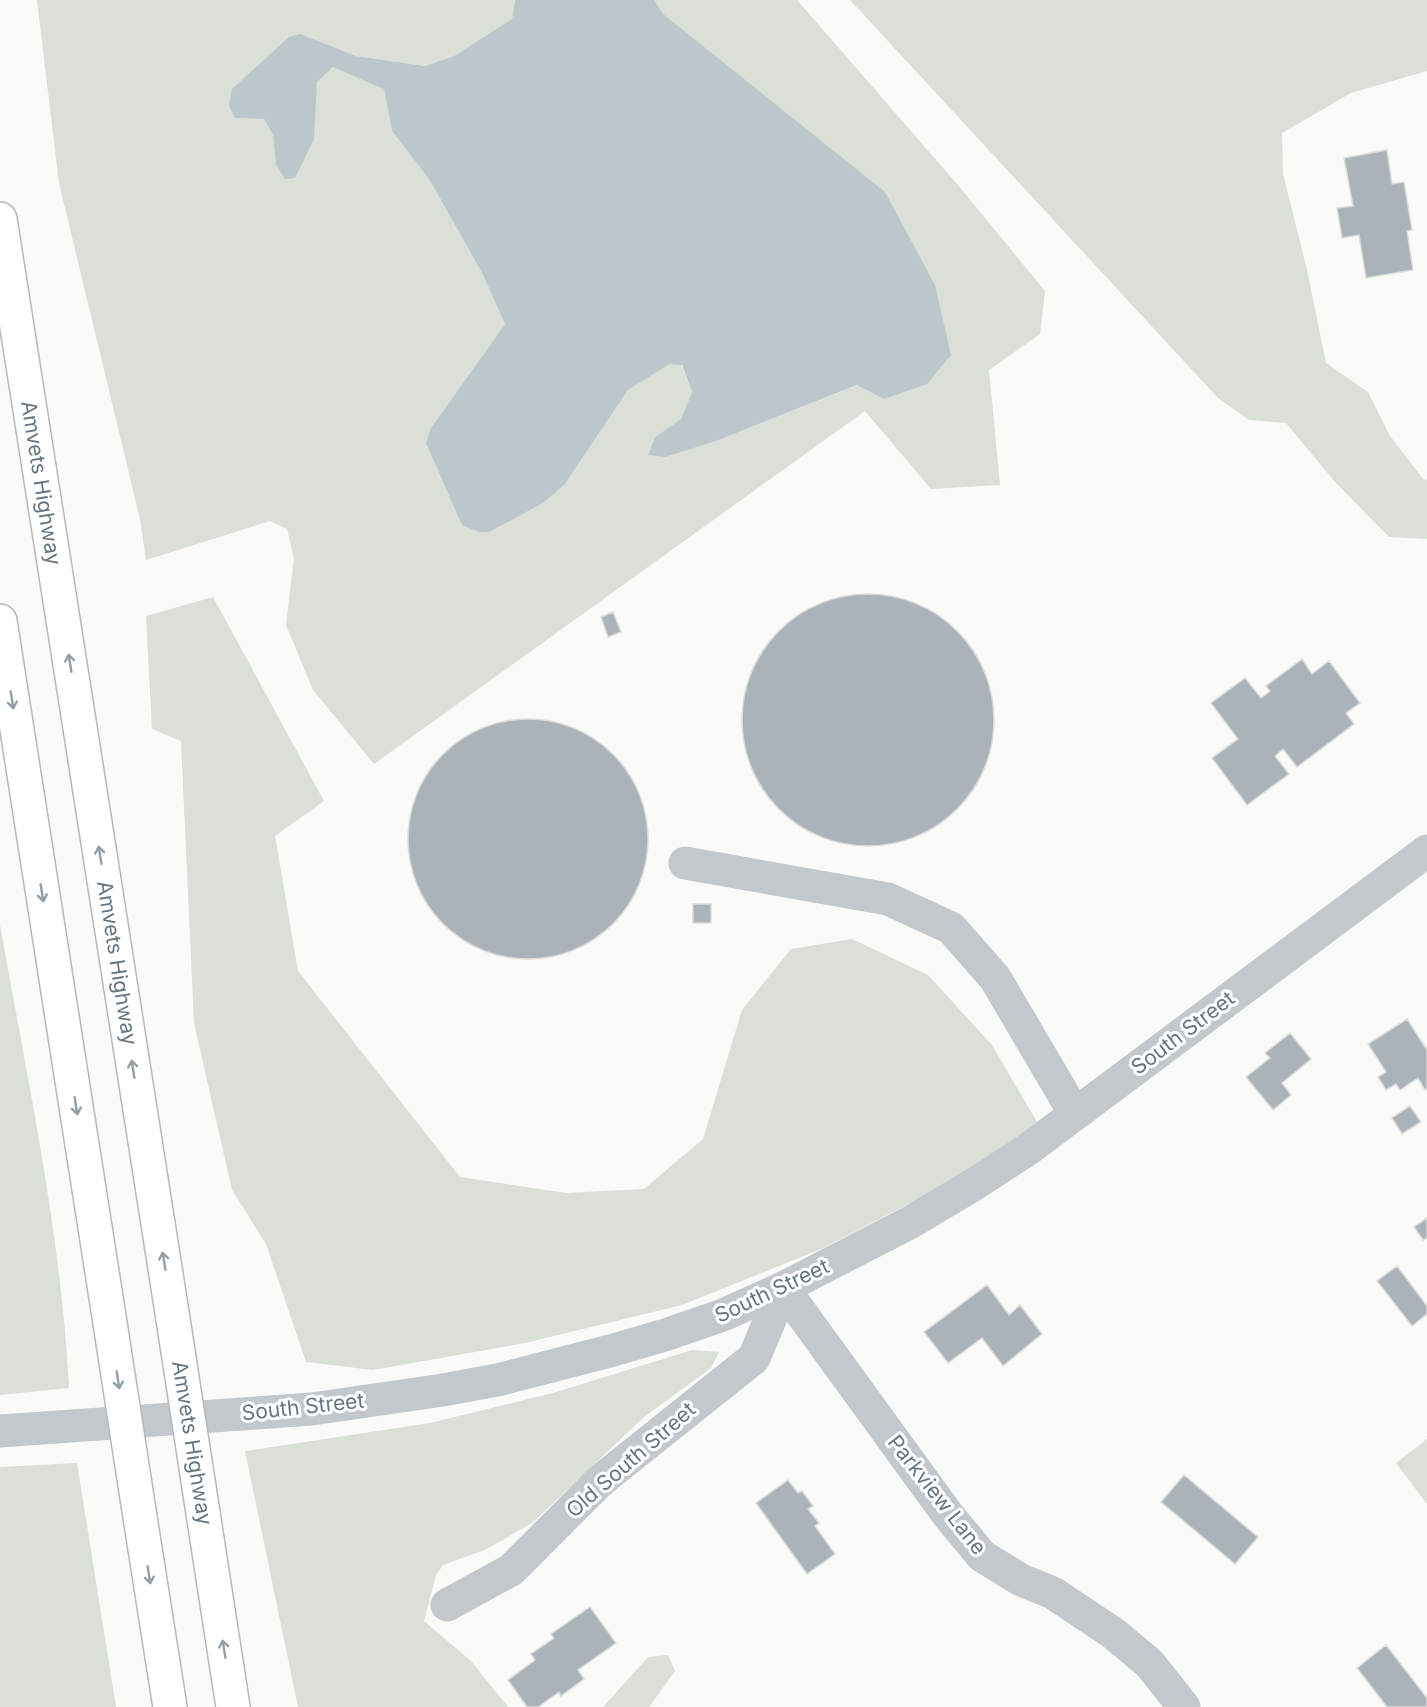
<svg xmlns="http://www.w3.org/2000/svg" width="1427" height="1707" font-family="Inter,sans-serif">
	<rect width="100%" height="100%" fill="#fafaf8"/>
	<path fill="#dadfd7" d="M37 0H515L512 19 454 56 425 66 356 56 300 35 235 118 264 119 273 135 276 165 314 139 316 82 333 67 384 88 392 131 429 179 482 273 505 324 431 428 489 532 565 484 628 390 670 364H681L692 392 681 419 655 437 648 455 719 440 858 385 654 0H797L958 185 1045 291 1040 334 989 370 1000 485 931 489 865 411 374 764 313 690 286 625 294 558 287 529 270 521 146 560 140 519 59 183Z
		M850 0H1427V71L1351 93 1282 133 1283 174 1307 270 1326 363 1368 392 1390 436 1423 479 1427 480V539L1389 537 1335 482 1286 423 1249 420 1218 398Z
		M213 597 324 801 275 836 298 971 460 1177 566 1193 644 1189 703 1139 742 1010 791 949 852 939 928 975 992 1045 1040 1127 930 1193 821 1249 682 1305 525 1343 373 1370 306 1362 266 1244 232 1190 194 1023 181 741 152 729 146 616Z
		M0 925C27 1078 61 1232 69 1388L0 1395Z
		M692 1350 719 1352 711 1368 643 1418 532 1523 487 1549 443 1565 436 1575 424 1621 471 1661 508 1707H298L245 1451 430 1423 553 1393Z
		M1427 1439V1504L1396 1463Z
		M77 1463 116 1707H0V1467Z
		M668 1655 675 1671 649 1707H603L648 1657Z"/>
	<path fill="#bbc7cb" d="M515 0H654L663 14 885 192 935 285 951 355 927 384 884 399 857 385 719 440 665 457 648 455 655 437 681 419 692 392 682 365 670 364 628 390 565 484 543 503 489 532H479L462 525 426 443 431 428 505 324 482 273 429 179 392 131 384 89 333 67 317 82 314 139 295 178 285 179 276 165 273 135 264 119 235 118 229 106 232 89 289 37 300 34 356 56 425 66 454 56 512 19Z"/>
	<path fill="#aab3b9" stroke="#dcdcda" stroke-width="1.5" d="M1387 150 1392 184 1404 182 1412 230 1407 231 1413 270 1366 278 1359 235 1342 238 1337 208 1353 206 1344 158Z
		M742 720a126 126 0 1 1 252 0a126 126 0 1 1-252 0Z
		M613 612 621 632 608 637 601 617Z
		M1302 659 1312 674 1329 661 1360 703 1346 713 1354 724 1297 767 1283 749 1275 756 1289 774 1247 805 1212 758 1238 739 1211 703 1245 678 1261 698 1270 691 1266 686Z
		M408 839a120 120 0 1 1 240 0a120 120 0 1 1-240 0Z
		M693 904H711V923H693Z
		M1407 1019 1427 1050V1089L1425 1090 1418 1078 1400 1090 1396 1084 1386 1090 1378 1077 1386 1072 1368 1044Z
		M1290 1033 1311 1059 1282 1083 1291 1095 1273 1110 1246 1077 1270 1058 1265 1053Z
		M1410 1106 1421 1122 1402 1134 1392 1118Z
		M1427 1218V1238L1423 1240 1414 1227Z
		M1397 1266 1427 1306V1314L1412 1326 1377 1281Z
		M987 1285 1009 1315 1020 1305 1042 1334 1003 1366 982 1338 948 1363 924 1332Z
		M1184 1475 1258 1537 1235 1564 1161 1502Z
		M788 1480 798 1493 802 1491 813 1506 808 1509 819 1523 815 1526 835 1554 807 1574 756 1503Z
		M590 1607 616 1643 578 1670 584 1679 561 1696 559 1692 538 1707H527L508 1680 535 1660 531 1654 554 1638 551 1634Z
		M1386 1645 1427 1698V1707H1387L1357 1668Z"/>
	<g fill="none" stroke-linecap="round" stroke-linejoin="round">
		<g stroke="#b4b9bd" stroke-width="36">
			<path id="highway" d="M0 219 173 1319
				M0 621 110 1323
				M203 1513 233 1707
				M140 1517 170 1707"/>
		</g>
		<path stroke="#c3c8cc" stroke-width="33" d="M685 863 888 899 951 928 995 978 1075 1114
			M783 1288 948 1515 982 1556 1021 1580 1053 1593 1113 1633 1150 1664 1184 1707
			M0 1431 312 1409 443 1390 497 1380 610 1351 665 1335 723 1315 783 1288 911 1222 973 1185 1027 1150 1427 851
			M447 1605 511 1570 600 1481 754 1358 783 1288"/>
		<use href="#highway" stroke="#fff" stroke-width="33"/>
		<g stroke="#b4b9bd" stroke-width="36" stroke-linecap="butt">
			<path id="highway-bridge" d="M173 1319 203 1513
				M110 1323 140 1517"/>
		</g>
		<use href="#highway-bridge" stroke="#fff" stroke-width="33"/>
	</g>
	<defs><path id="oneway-shaft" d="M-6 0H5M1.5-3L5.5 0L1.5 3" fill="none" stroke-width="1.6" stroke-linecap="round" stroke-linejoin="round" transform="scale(1.5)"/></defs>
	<g stroke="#939fa8">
		<use href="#oneway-shaft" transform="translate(70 663) rotate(-99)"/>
		<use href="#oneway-shaft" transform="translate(12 700) rotate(81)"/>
		<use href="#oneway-shaft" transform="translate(100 855) rotate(-99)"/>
		<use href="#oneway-shaft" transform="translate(42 893) rotate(81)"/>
		<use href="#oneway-shaft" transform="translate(133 1069) rotate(-99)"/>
		<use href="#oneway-shaft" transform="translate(76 1106) rotate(81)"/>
		<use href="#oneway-shaft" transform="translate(164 1261) rotate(-99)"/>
		<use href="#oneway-shaft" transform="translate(118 1380) rotate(81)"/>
		<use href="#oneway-shaft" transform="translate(149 1575) rotate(81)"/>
		<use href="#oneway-shaft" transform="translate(224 1649) rotate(-99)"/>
	</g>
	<g text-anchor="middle" stroke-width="6" stroke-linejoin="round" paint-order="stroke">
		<g font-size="21" fill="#657683" stroke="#fff">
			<text transform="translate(41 483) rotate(81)" y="7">Amvets Highway</text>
			<text transform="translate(117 963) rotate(81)" y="7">Amvets Highway</text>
			<text transform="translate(1183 1033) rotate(-37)" y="7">South Street</text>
			<text transform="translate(772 1291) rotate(-25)" y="7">South Street</text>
			<text transform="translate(303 1407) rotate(-6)" y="7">South Street</text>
			<text transform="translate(192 1443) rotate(81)" y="7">Amvets Highway</text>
			<text transform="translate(631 1460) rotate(-41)" y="7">Old South Street</text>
			<text transform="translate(937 1495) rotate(52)" y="7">Parkview Lane</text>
		</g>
	</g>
</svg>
